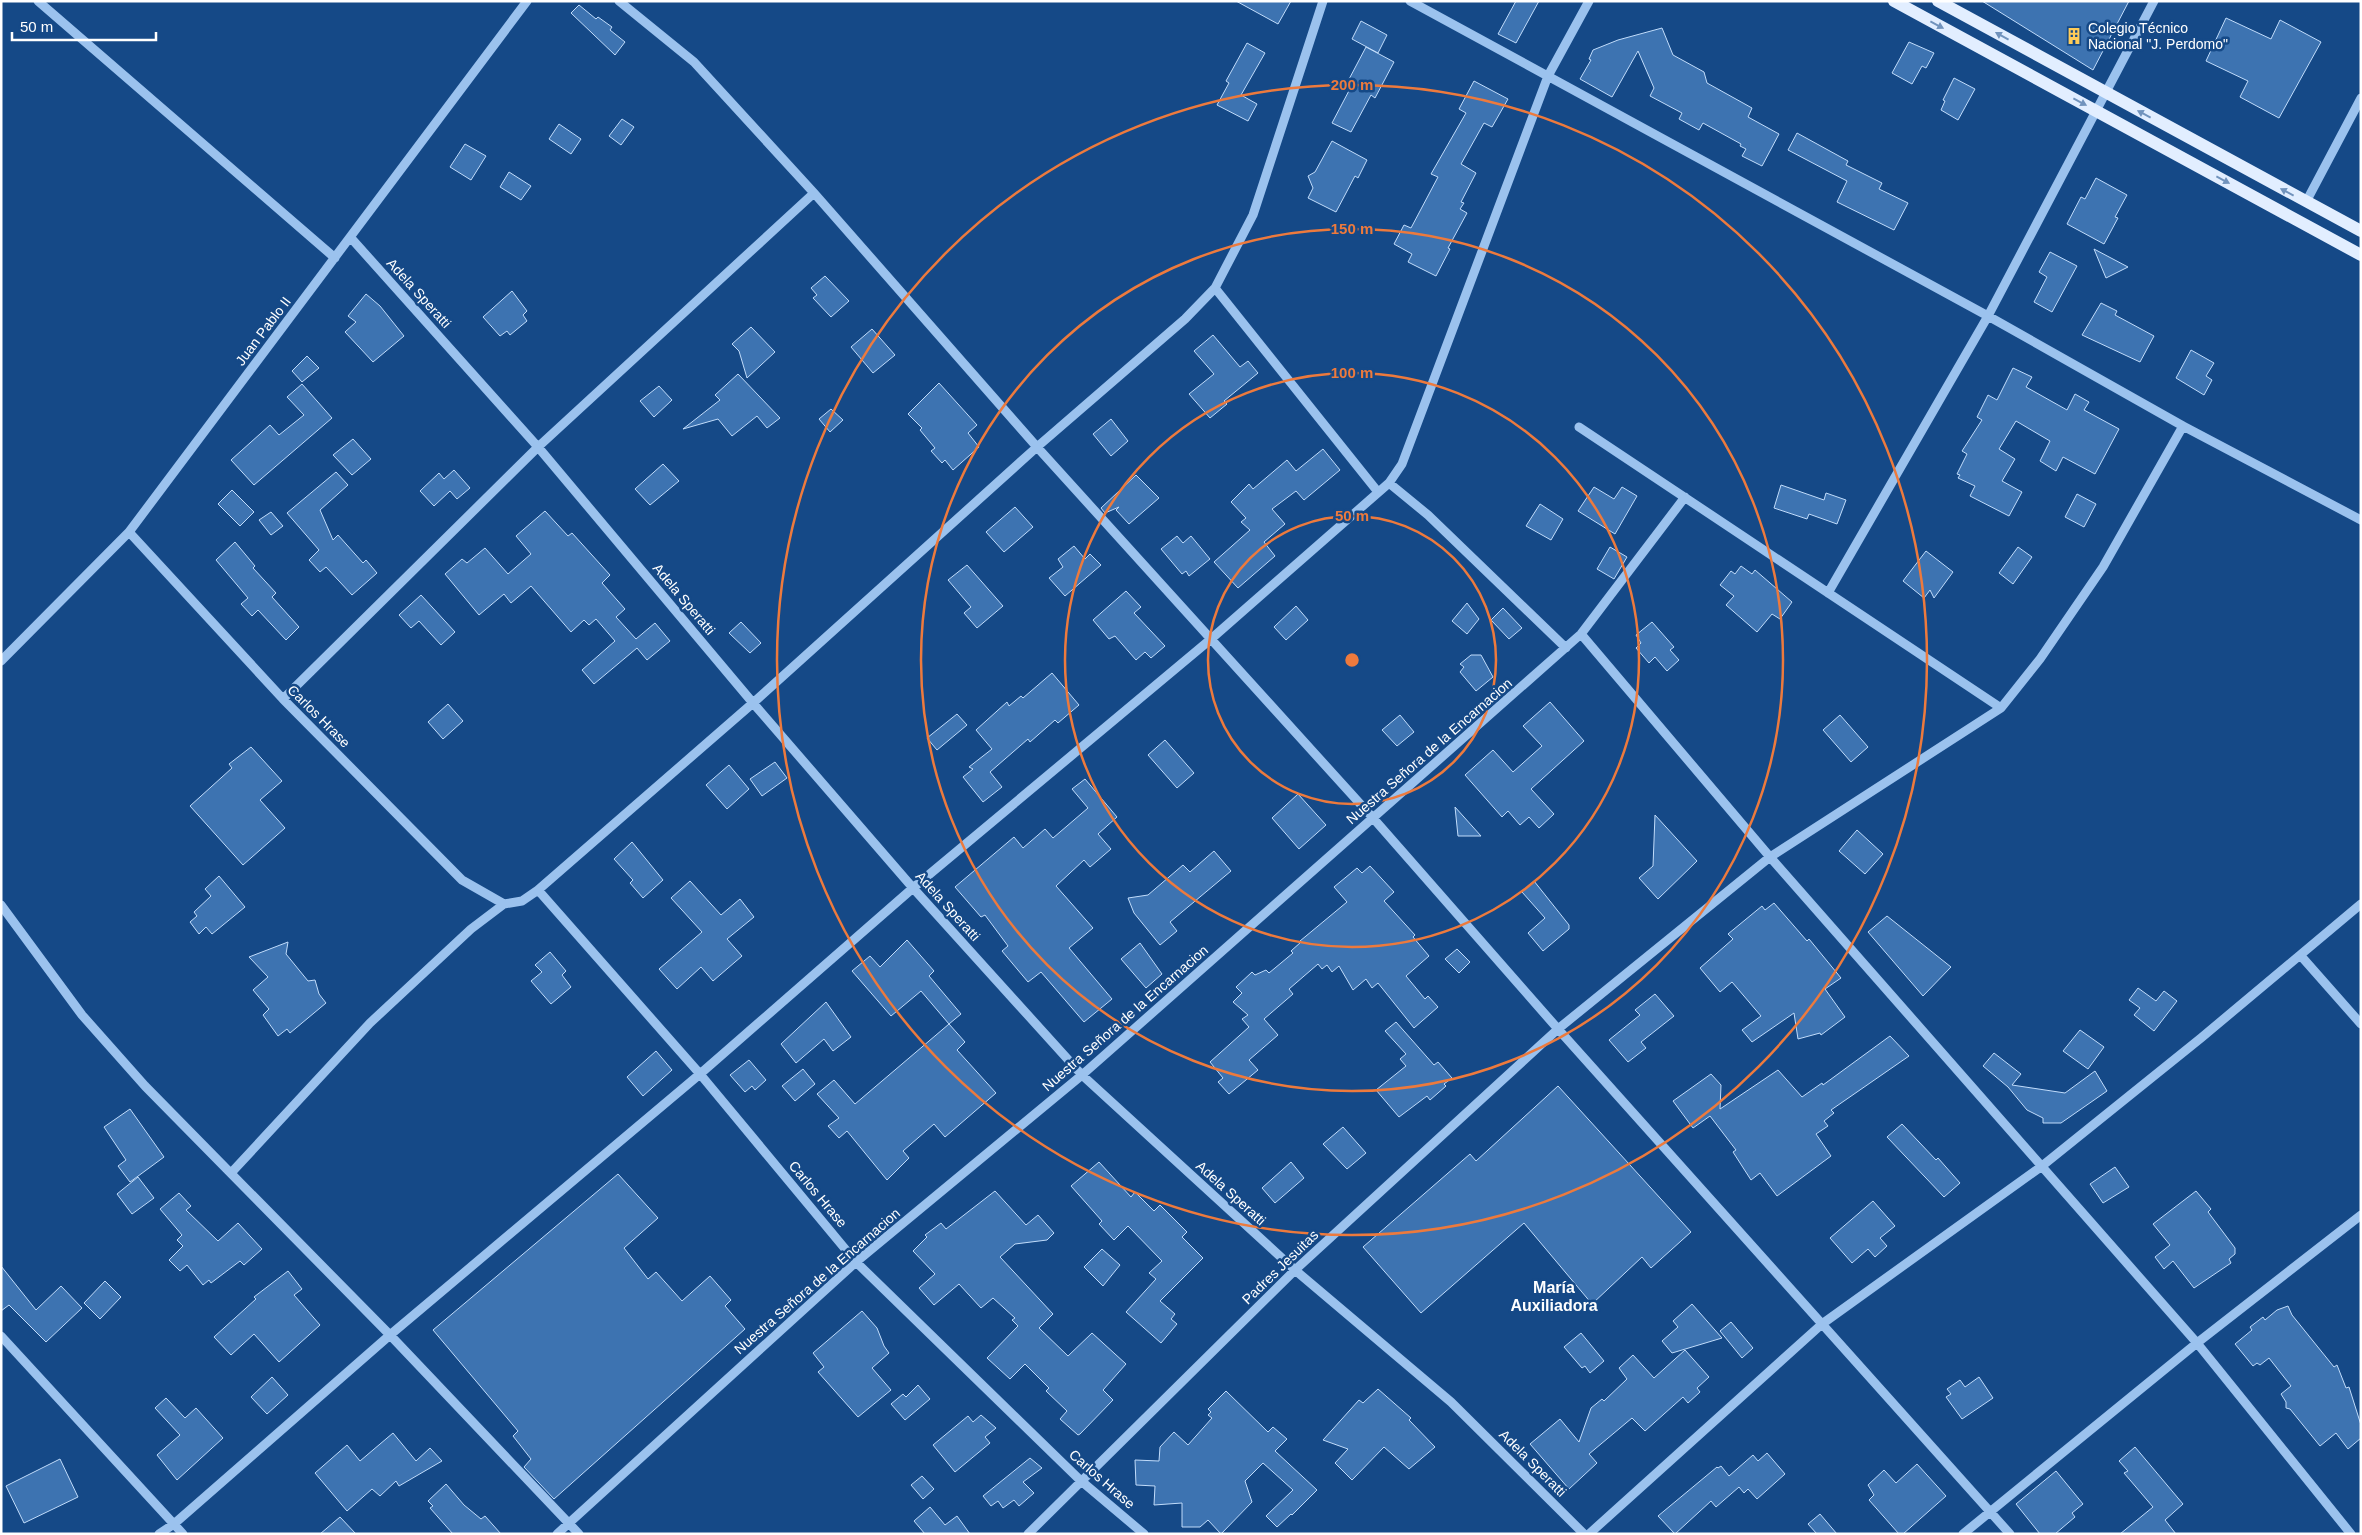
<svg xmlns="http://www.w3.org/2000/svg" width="2362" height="1535" font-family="Arial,sans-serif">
	<rect width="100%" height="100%" fill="#154987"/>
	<path fill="#3d73b1" stroke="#c1dcfb" d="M1236 1H1291L1278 24Z
		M1516 1H1539L1516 43 1498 34Z
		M1982 1H2129L2093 70Z
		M579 5 596 19 598 17 612 27 610 30 625 42 615 55 571 13Z
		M2226 18 2271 39 2280 20 2321 42 2279 118 2240 97 2248 81 2206 61Z
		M1361 21 1387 35 1378 53 1352 39Z
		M1662 28 1673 55 1704 72 1707 83 1752 108 1748 117 1779 134 1762 166 1742 156 1746 149 1740 146 1741 144 1703 123 1699 130 1679 119 1682 113 1650 96 1654 88 1638 51 1612 97 1580 79 1591 60 1589 59 1593 50 1618 40Z
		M1909 42 1934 53 1926 68 1922 66 1912 84 1892 73Z
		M1247 43 1265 53 1241 95 1257 104 1248 121 1217 105 1229 83 1226 81Z
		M1366 47 1394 62 1375 98 1371 95 1351 132 1332 123 1352 85 1347 83Z
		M1954 78 1975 89 1958 120 1941 110 1945 101 1943 100Z
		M1474 81 1508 99 1492 127 1484 123 1461 164 1476 173 1461 202 1464 203 1460 209 1467 213 1448 248 1450 249 1436 276 1408 262 1412 254 1394 244 1404 225 1411 228 1438 177 1431 174 1466 113 1459 109Z
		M622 119 634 127 621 145 609 136Z
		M559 124 581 139 571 154 549 139Z
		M1797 133 1848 161 1846 165 1882 183 1879 189 1908 203 1894 230 1837 202 1847 181 1788 150Z
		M1332 141 1367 160 1358 178 1355 176 1336 212 1308 198 1313 188 1308 176 1315 172Z
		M465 144 486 156 471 180 450 167Z
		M509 172 531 186 521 200 500 187Z
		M2096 178 2127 195 2115 217 2118 218 2104 244 2067 224 2081 197 2085 199Z
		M2094 249 2128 267 2106 278Z
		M2050 252 2077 266 2052 312 2034 302 2047 277 2039 272Z
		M825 276 849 301 831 317 813 298 817 295 811 288Z
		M512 291 527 311 523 315 527 321 510 335 507 331 500 336 483 317Z
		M366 294 380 306 404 336 373 362 345 332 356 322 348 316Z
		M2101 303 2117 311 2115 315 2154 336 2140 362 2082 335Z
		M751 327 775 352 747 378 739 351 732 344Z
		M872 329 895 355 873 373 851 347Z
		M1213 335 1240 367 1248 361 1258 373 1224 401 1227 404 1210 418 1189 394 1214 374 1194 351Z
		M2191 350 2214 363 2206 376 2212 380 2204 395 2176 378Z
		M307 356 319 368 302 382 292 371Z
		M2013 368 2032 377 2026 387 2067 410 2075 394 2089 402 2084 410 2119 429 2095 474 2063 457 2056 471 2040 461 2050 441 2016 421 1999 449 2015 459 2002 481 2022 492 2009 516 1970 496 1975 486 1958 478 1960 475 1957 474 1967 454 1962 451 1982 420 1977 417 1988 395 1997 400Z
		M738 374 780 418 767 428 757 416 732 436 718 419 683 429 720 400 715 395Z
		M939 383 977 425 968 433 979 447 953 470 945 460 942 463 931 451 935 448 920 430 922 428 908 414Z
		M302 384 332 418 254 485 231 460 270 425 279 435 304 415 287 397Z
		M659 386 672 400 654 417 640 401Z
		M831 409 843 420 830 432 819 419Z
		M1111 419 1128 441 1111 456 1093 434Z
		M353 439 371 459 352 475 333 455Z
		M1323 449 1340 470 1304 500 1296 491 1272 509 1285 524 1264 542 1275 556 1238 588 1214 562 1250 530 1241 522 1246 518 1231 502 1249 484 1253 489 1287 460 1296 471Z
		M663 464 679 481 650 505 635 489Z
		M454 470 470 488 457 499 450 491 434 506 420 491 439 473 444 479Z
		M336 472 348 485 320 510 333 540 338 535 363 563 366 560 377 573 352 595 326 567 320 572 309 560 319 550 287 513Z
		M1136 475 1159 498 1129 524 1116 510 1119 507 1105 513 1101 508Z
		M1781 485 1824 500 1826 493 1846 500 1837 524 1809 514 1807 519 1774 508Z
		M1594 487 1614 499 1622 487 1637 496 1615 534 1578 511Z
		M232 490 254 512 240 526 218 504Z
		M2077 494 2096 504 2084 527 2065 517Z
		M1540 504 1563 519 1551 540 1526 526Z
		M1015 507 1033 527 1004 552 986 532Z
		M545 511 568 536 572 533 610 575 602 583 625 609 616 617 636 639 655 623 670 641 647 660 637 648 594 684 582 670 615 641 596 619 589 625 584 620 571 632 531 586 511 603 504 594 479 615 445 574 462 559 467 563 485 548 508 574 531 554 516 536Z
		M271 512 283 526 271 535 259 520Z
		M1177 536 1183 543 1191 536 1210 559 1189 576 1186 571 1182 574 1161 549Z
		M235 542 255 566 253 568 276 593 272 597 299 627 286 640 258 610 252 616 241 604 248 598 216 560Z
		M1074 546 1085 559 1090 554 1101 565 1065 596 1049 578 1063 567 1058 559Z
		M1610 547 1627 557 1614 579 1597 569Z
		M2018 547 2032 557 2013 584 1999 573Z
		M1926 551 1953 572 1934 598 1930 590 1924 598 1903 581Z
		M967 565 1003 606 977 628 964 613 971 607 948 580Z
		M1741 566 1752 574 1755 570 1792 602 1780 619 1772 614 1757 632 1726 605 1734 596 1720 585 1731 571 1735 574Z
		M1126 591 1141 607 1134 613 1165 646 1151 658 1145 652 1136 660 1115 636 1109 639 1093 620Z
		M421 595 455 632 441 645 419 621 411 628 399 615Z
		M1467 603 1479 619 1467 634 1452 621Z
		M1296 606 1308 620 1286 640 1274 627Z
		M1503 608 1522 628 1509 639 1491 620Z
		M741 622 761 643 750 653 729 633Z
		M1652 622 1674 647 1670 650 1679 660 1667 671 1655 657 1649 663 1636 648 1641 643 1636 635Z
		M1471 655H1481L1493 677 1476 691 1460 672 1464 667 1460 664Z
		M1052 673 1079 705 1058 723 1055 720 1030 742 1028 739 990 772 1002 787 983 802 963 777 973 769 969 767 992 749 976 730 1007 702 1009 706 1021 696 1023 698Z
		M1550 702 1584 741 1531 789 1554 814 1539 828 1529 817 1520 825 1508 811 1502 817 1465 775 1493 750 1513 772 1542 746 1523 726Z
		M448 704 463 721 443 739 428 722Z
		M957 714 967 725 937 750 927 738Z
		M1400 715 1414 732 1397 746 1382 730Z
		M1840 715 1868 747 1851 762 1823 730Z
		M1165 740 1194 773 1177 788 1148 755Z
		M251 747 282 781 260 800 285 828 243 865 190 806 232 768 229 764Z
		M775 762 787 778 762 796 750 779Z
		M729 765 749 789 727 809 706 785Z
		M1085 779 1117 817 1098 834 1111 849 1090 867 1084 860 1056 886 1093 928 1069 948 1112 999 1084 1022 1041 972 1028 982 1002 951 1008 946 985 915 981 917 955 887 1014 837 1023 848 1045 829 1053 838 1088 808 1072 789Z
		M1298 794 1326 825 1299 849 1272 818Z
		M1455 807 1481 836H1458Z
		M1655 815 1697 861 1658 899 1639 878 1653 866Z
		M1857 830 1883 854 1865 874 1839 851Z
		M632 842 663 880 643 898 630 883 633 880 614 859Z
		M1214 851 1231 871 1170 922 1177 931 1160 945 1134 913 1128 898 1148 895 1183 865 1190 872Z
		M1370 866 1394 892 1384 901 1415 935 1413 937 1429 956 1406 976 1425 999 1428 996 1438 1007 1414 1028 1378 983 1372 988 1366 979 1353 990 1339 966 1332 972 1327 965 1322 969 1318 964 1289 989 1293 994 1264 1019 1278 1035 1249 1060 1258 1070 1229 1094 1218 1082 1223 1078 1210 1062 1249 1027 1242 1019 1248 1015 1233 1002 1242 993 1236 987 1252 972 1255 975 1266 970 1269 973 1293 953 1291 951 1301 942 1300 941 1347 902 1334 887 1357 868 1362 873Z
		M219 876 245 907 212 934 206 927 199 934 190 922 197 916 194 912 211 896 205 889Z
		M690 881 721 915 740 899 754 917 727 939 742 956 713 981 701 967 677 989 659 969 702 932 671 898Z
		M1534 881 1569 925V929L1543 951 1528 933 1545 918 1522 892Z
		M1774 903 1807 941 1809 939 1841 978 1825 989 1845 1017 1821 1035 1820 1033 1798 1039 1794 1013 1752 1042 1742 1030 1761 1016 1732 982 1720 992 1700 968 1733 939 1728 934 1762 906 1765 910Z
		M1887 916 1951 967 1923 996 1868 932Z
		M907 940 934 971 929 976 961 1014 949 1024 921 991 891 1016 852 971 870 956 880 967Z
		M288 942 286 954 308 981 315 980 319 994 326 1003 290 1033 287 1029 278 1036 263 1015 269 1009 253 990 268 977 249 957Z
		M1140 943 1162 974 1146 988 1121 959Z
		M1457 949 1470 962 1459 973 1445 959Z
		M550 952 566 971 562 975 571 987 551 1004 531 981 542 972 535 965Z
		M2138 988 2156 1001 2164 991 2177 1001 2154 1031 2134 1015 2140 1008 2129 1000Z
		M1655 994 1674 1016 1641 1042 1646 1048 1628 1062 1609 1040 1640 1015 1635 1010Z
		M826 1002 851 1037 833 1051 824 1039 796 1063 781 1044Z
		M1396 1022 1434 1065 1438 1062 1452 1078 1444 1084 1446 1086 1430 1100 1427 1096 1399 1117 1376 1090 1406 1066 1400 1059 1406 1054 1385 1031Z
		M949 1024 965 1042 957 1050 996 1093 945 1137 934 1124 903 1151 909 1158 887 1180 847 1131 839 1138 828 1126 839 1118 817 1094 834 1080 855 1104Z
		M2080 1030 2104 1047 2088 1069 2063 1051Z
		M1890 1036 1909 1056 1831 1110 1834 1113 1824 1121 1828 1126 1816 1134 1831 1156 1777 1196 1760 1173 1751 1180 1733 1152 1736 1150 1710 1116 1693 1128 1673 1101 1711 1074 1721 1085 1720 1109 1778 1070 1802 1097 1822 1083 1823 1085Z
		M656 1051 672 1070 643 1096 627 1077Z
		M1994 1053 2021 1074 2012 1085 2065 1093 2095 1071 2107 1091 2061 1123H2043V1118L2027 1110 2008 1087 1983 1066Z
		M749 1060 766 1080 755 1090 752 1086 745 1092 730 1075Z
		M803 1069 815 1084 795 1101 782 1086Z
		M1558 1086 1691 1232 1651 1268 1642 1257 1592 1304 1524 1223 1421 1313 1363 1247 1470 1154 1476 1161Z
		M130 1109 164 1157 130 1182 118 1166 126 1160 104 1127Z
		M1902 1124 1936 1160 1938 1158 1960 1183 1944 1197 1887 1137Z
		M1343 1127 1366 1153 1347 1169 1323 1144Z
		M1099 1162 1131 1197 1135 1192 1154 1211 1160 1205 1187 1232 1182 1237 1203 1258 1160 1301 1175 1314 1171 1319 1177 1324 1161 1343 1126 1312 1156 1279 1149 1273 1162 1261 1128 1226 1114 1240 1099 1224 1102 1221 1071 1186Z
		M1291 1162 1304 1178 1275 1203 1262 1188Z
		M2115 1167 2129 1187 2103 1203 2090 1184Z
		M618 1174 658 1218 624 1248 648 1279 656 1272 682 1301 710 1276 731 1300 725 1306 745 1329 554 1499 524 1467 531 1459 513 1436 518 1431 433 1330Z
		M138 1177 154 1198 132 1214 117 1194Z
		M995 1191 1026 1225 1038 1215 1054 1233 1047 1240 1015 1244 1000 1257 1053 1314 1039 1328 1068 1356 1092 1333 1126 1364 1103 1390 1113 1400 1080 1434 1078 1435 1060 1419 1067 1411 1046 1391 1049 1388 1025 1364 1010 1379 987 1358 1018 1326 1012 1320 1015 1318 993 1298 981 1308 959 1284 934 1305 919 1288 935 1274 913 1251 927 1237 925 1235 941 1223 946 1229Z
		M2196 1191 2211 1209 2208 1212 2235 1248V1254L2229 1259 2231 1263 2194 1288 2173 1261 2164 1269 2155 1257 2170 1245 2153 1224Z
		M179 1193 191 1206 186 1210 218 1241 238 1223 262 1249 244 1265 240 1261 211 1283 209 1280 203 1285 187 1265 180 1271 169 1260 183 1246 177 1240 182 1235 160 1209Z
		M1873 1201 1895 1226 1880 1238 1887 1246 1875 1257 1868 1249 1852 1263 1830 1238Z
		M1102 1249 1120 1265 1103 1286 1084 1267Z
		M1 1266 36 1310 61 1286 82 1308 46 1342 9 1305 1 1311Z
		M288 1271 302 1289 294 1295 320 1325 279 1362 254 1334 231 1355 214 1337 256 1299 254 1297Z
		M105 1281 121 1297 100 1319 84 1303Z
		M1692 1304 1722 1338 1672 1353 1662 1341 1678 1327 1673 1321Z
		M2288 1306 2292 1315 2334 1367 2337 1365 2346 1388 2349 1387 2361 1425V1438L2348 1449 2336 1433 2320 1446 2290 1409 2286 1408V1402L2281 1394 2291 1386 2269 1358 2260 1365 2257 1363 2253 1366 2235 1344 2252 1330 2250 1327 2263 1317 2265 1320 2277 1310Z
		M862 1311 877 1328 884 1346 889 1353 872 1368 891 1390 858 1417 818 1372 824 1367 813 1353Z
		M1731 1322 1753 1348 1742 1358 1720 1331Z
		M1581 1333 1604 1361 1590 1373 1585 1366 1582 1368 1564 1347Z
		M1685 1350 1709 1377 1697 1388 1700 1392 1688 1403 1683 1397 1645 1431 1632 1418 1589 1454 1597 1463 1569 1489 1530 1444 1560 1419 1579 1442 1591 1408 1602 1399 1604 1401 1627 1379 1619 1368 1633 1355 1654 1378Z
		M272 1377 288 1395 267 1414 251 1397Z
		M1979 1377 1993 1398 1962 1419 1946 1397 1951 1394 1947 1389 1960 1380 1965 1387Z
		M918 1385 930 1399 905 1420 891 1404 903 1394 906 1397Z
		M1378 1389 1411 1418 1409 1420 1435 1447 1409 1469 1384 1447 1352 1480 1335 1463 1348 1449 1323 1440 1359 1400 1363 1403Z
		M1226 1391 1268 1432 1273 1427 1287 1439 1275 1451 1317 1490 1292 1515 1291 1514 1277 1527 1266 1516 1293 1490 1263 1463 1245 1481 1252 1502 1221 1534 1208 1520 1200 1527H1182V1503L1154 1505 1155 1486 1136 1485 1135 1460 1159 1461 1160 1447 1174 1432 1188 1445 1212 1418 1208 1415 1211 1412 1208 1409Z
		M166 1398 185 1418 196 1408 223 1438 177 1480 157 1455 180 1435 155 1408Z
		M981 1415 996 1428 985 1437 990 1443 955 1472 933 1445 968 1416 973 1422Z
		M393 1433 416 1461 430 1448 442 1461 399 1486 396 1481 380 1496 372 1489 347 1511 315 1473 347 1445 360 1461Z
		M2135 1447 2183 1504 2165 1520 2176 1534H2120L2153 1507 2124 1473 2128 1471 2119 1461Z
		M1767 1453 1785 1474 1757 1499 1748 1489 1744 1493 1739 1487 1716 1507 1711 1501 1675 1534 1658 1516 1717 1467 1718 1468 1721 1466 1729 1476 1753 1455 1758 1461Z
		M1030 1458 1042 1468 1023 1482 1034 1493 1019 1506 1014 1500 1003 1508 998 1501 991 1506 983 1496Z
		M60 1459 78 1497 24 1523 6 1486Z
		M1917 1464 1946 1496 1903 1534H1899L1869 1500 1874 1495 1868 1485 1884 1470 1896 1483Z
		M2056 1471 2083 1504 2072 1513 2075 1517 2055 1534H2040L2016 1504Z
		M922 1476 934 1489 923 1499 911 1485Z
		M446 1484 464 1505 481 1519 485 1516 501 1534H453L430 1508 433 1506 428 1501Z
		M930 1507 945 1525 957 1516 970 1534H925L914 1521Z
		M1820 1514 1837 1534H1817L1808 1524Z
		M340 1517 356 1534H320Z"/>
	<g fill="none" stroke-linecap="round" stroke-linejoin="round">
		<path stroke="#9bc2ee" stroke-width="9" d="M38 1 335 258
			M619 1 694 62 814 193 1037 447 1373 818 1558 1029 2010 1534
			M1410 1 1988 316 2183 426 2361 520
			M2306 202 2361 98
			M351 238 538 447 753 703 913 888 1082 1075 1295 1270 1451 1402 1584 1534
			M1215 288 1378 492
			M1579 427 2001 708
			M1389 483 1428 515 1566 648
			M129 532 283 699 462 880 504 904
			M1828 593 1988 316 2154 1
			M1581 634 1770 857 2197 1343 2351 1534
			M1 661 129 532 527 1
			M283 699 538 447 814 193
			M538 890 700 1074 856 1262 1080 1480 1144 1534
			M1 905 82 1015 145 1086 390 1335 579 1534
			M2301 956 2361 1024
			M231 1173 370 1023 471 929 504 904 522 901 538 890 753 703 1037 447 1185 319 1215 288 1253 215 1323 1
			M1 1336 183 1534
			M159 1534 174 1524 390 1335 700 1074 913 888 1211 639 1389 483 1402 464 1548 76 1589 1
			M557 1534 856 1262 1082 1075 1581 634 1685 497
			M1028 1534 1295 1270 1558 1029 1770 857 2001 708 2040 659 2103 567 2183 426
			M1589 1534 1822 1324 2042 1166 2201 1038 2361 904
			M1963 1534 2197 1343 2361 1215"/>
		<path stroke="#e2eeff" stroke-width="12" d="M1894 1 2361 255
			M1938 1 2361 231"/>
	</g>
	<defs><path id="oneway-solid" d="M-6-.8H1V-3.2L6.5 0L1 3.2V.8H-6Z" transform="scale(1.25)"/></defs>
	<g fill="#7193bd">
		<use href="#oneway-solid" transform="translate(1937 25) rotate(28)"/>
		<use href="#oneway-solid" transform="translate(2002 36) rotate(-151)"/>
		<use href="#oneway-solid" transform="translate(2080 102) rotate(28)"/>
		<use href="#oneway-solid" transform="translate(2144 114) rotate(-152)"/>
		<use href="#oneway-solid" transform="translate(2223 180) rotate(28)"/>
		<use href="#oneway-solid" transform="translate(2287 192) rotate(-152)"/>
	</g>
	<g fill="none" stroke="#ed7a3d" stroke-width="2.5">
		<circle cx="1352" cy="660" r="144"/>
		<circle cx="1352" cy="660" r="287"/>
		<circle cx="1352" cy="660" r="431"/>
		<circle cx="1352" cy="660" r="575"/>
	</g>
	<defs>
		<g id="building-bare" transform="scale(1.35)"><path d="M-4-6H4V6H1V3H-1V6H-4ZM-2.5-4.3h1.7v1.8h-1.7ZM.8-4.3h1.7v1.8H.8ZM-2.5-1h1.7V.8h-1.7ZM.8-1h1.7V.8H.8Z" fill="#ffcc58" stroke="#154987" stroke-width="2.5" paint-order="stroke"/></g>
	</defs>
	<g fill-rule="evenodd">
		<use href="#building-bare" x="2074" y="36"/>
	</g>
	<g text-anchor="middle" stroke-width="5" stroke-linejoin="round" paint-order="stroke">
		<g font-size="14" fill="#fff" stroke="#154987" text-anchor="start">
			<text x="2088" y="33">Colegio Técnico<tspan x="2088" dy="16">Nacional "J. Perdomo"</tspan></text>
		</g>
		<g font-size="14" fill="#fff" stroke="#154987">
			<text transform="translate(419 293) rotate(48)" y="5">Adela Speratti</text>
			<text transform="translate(263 331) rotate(-53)" y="5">Juan Pablo II</text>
			<text transform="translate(684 599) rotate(50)" y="5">Adela Speratti</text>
			<text transform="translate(319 716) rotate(45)" y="5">Carlos Hrase</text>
			<text transform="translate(1429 751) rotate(-41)" y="5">Nuestra Señora de la Encarnacion</text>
			<text transform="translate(948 906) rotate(48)" y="5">Adela Speratti</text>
			<text transform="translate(1125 1018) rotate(-41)" y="5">Nuestra Señora de la Encarnacion</text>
			<text transform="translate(1231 1193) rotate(42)" y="5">Adela Speratti</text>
			<text transform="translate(818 1194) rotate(50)" y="5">Carlos Hrase</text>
			<text transform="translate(1280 1267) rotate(-44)" y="5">Padres Jesuitas</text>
			<text transform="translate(817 1281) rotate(-41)" y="5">Nuestra Señora de la Encarnacion</text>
			<text transform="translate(1533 1463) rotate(45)" y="5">Adela Speratti</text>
			<text transform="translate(1102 1479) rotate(41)" y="5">Carlos Hrase</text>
		</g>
		<g font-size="16" font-weight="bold" fill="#fff" stroke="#154987">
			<text x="1554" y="1293">María<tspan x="1554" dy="18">Auxiliadora</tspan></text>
		</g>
	</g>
	<circle cx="1352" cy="660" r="8" fill="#ed7a3d" stroke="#154987" stroke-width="2.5"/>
	<g font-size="15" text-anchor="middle" font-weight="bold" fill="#ed7a3d" stroke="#154987" stroke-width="5" stroke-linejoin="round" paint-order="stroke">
		<text x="1352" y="90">200 m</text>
		<text x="1352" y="234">150 m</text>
		<text x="1352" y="378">100 m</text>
		<text x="1352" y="521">50 m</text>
	</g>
	<rect width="2362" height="1535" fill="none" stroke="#ffffff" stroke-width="5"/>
	<path d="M12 32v8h144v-8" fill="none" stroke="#ffffff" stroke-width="2.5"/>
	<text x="20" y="32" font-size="15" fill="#ffffff" stroke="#154987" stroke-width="4" paint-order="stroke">50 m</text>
</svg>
